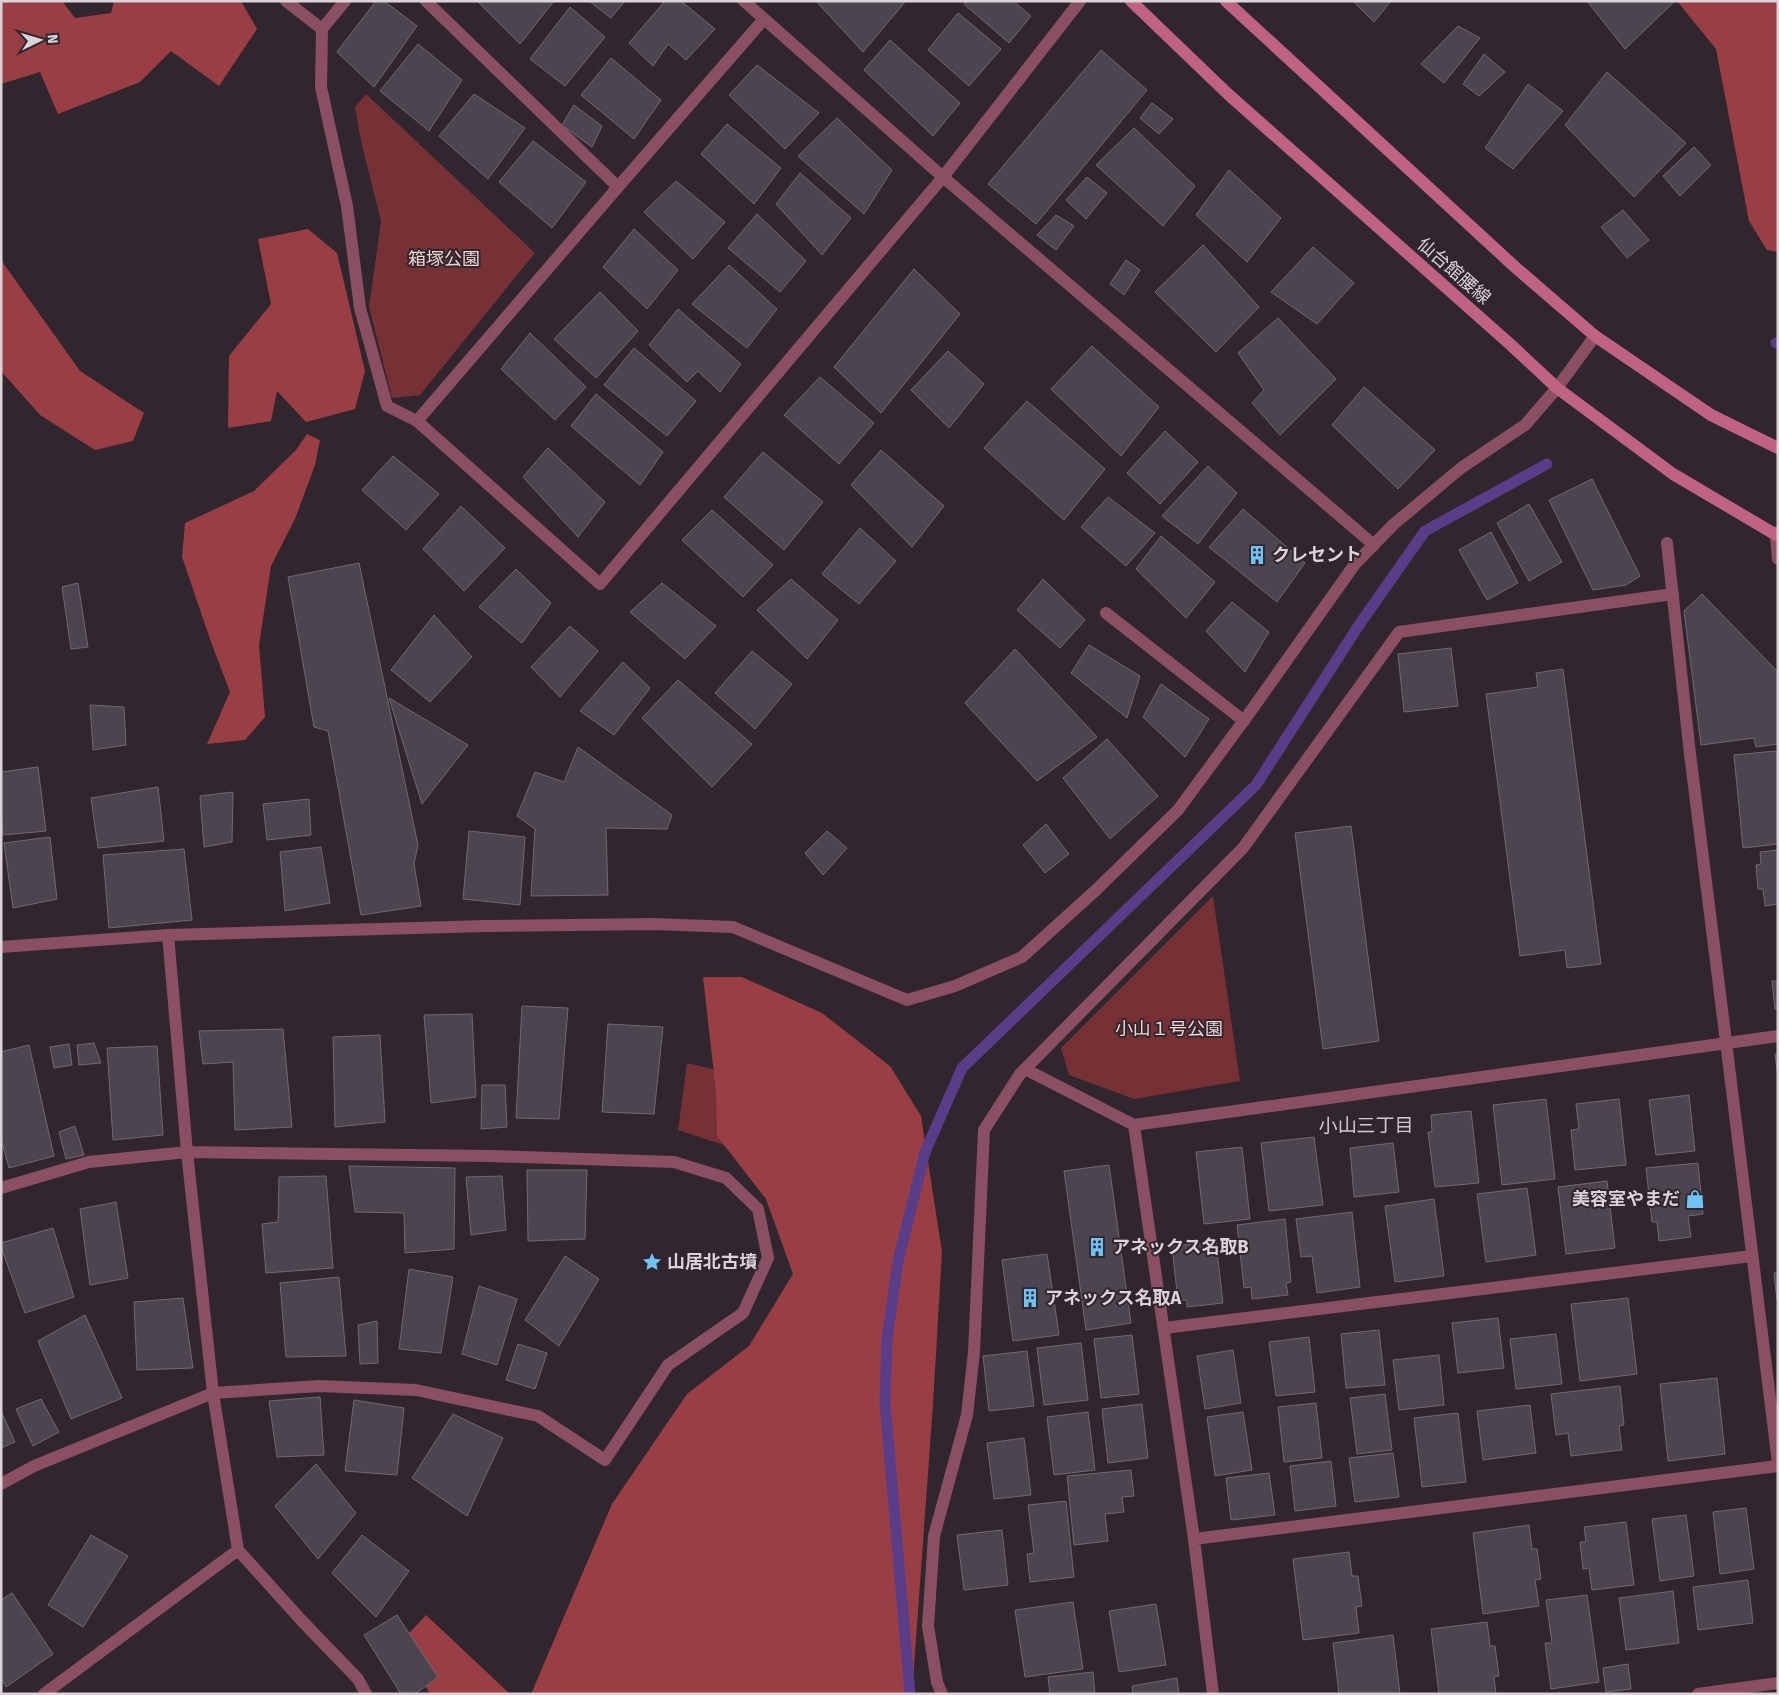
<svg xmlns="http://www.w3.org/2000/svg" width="1779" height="1695" font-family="'Fira Sans','Noto Sans JP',sans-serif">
	<rect width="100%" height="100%" fill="#31262d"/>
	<path fill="#753135" d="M366 94 535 253 420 395 392 398 369 307 381 221 361 141 355 107Z
		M1213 896 1240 1081 1134 1099 1069 1075 1061 1048Z
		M687 1063 733 1074 739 1150 678 1130Z"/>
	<path fill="#9a3e45" d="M1 1H62L75 18 111 13 114 1H241L257 29 219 86 171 51 140 82 58 114 40 72 1 84Z
		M1677 1H1778V252L1767 250 1749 221 1716 49Z
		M308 229 337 253 365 371 355 409 306 422 277 391 271 421 228 428 229 356 271 304 258 239Z
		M1 260 80 371 144 413 133 441 95 450 40 415 1 371Z
		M307 434 320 440 315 465 295 519 271 566 259 645 265 717 245 740 207 744 230 692 211 642 182 557 185 523 254 491 296 450Z
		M703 977H742L822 1013 890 1066 921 1116 942 1252 933 1404 912 1694H531L612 1504 687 1394 749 1346 793 1274 766 1199 717 1136 716 1092Z
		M426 1615 510 1694H430L401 1642Z"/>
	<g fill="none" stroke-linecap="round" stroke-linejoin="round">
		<path stroke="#593d89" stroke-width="11" d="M1776 343H1778
			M910 1694 885 1402 887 1339 898 1261 925 1152 962 1068 1256 785 1359 625 1425 531 1547 464"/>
	</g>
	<path fill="#4c444f" stroke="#716873" d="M376 1H384L417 26 374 87 337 52Z
		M477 1H554L520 44Z
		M589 1H625L611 18Z
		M665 1H681L715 29 686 60 668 44 653 66 629 43Z
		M816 1H903L905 2 863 52Z
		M966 1H1013L1031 16 1009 43 964 4Z
		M1353 1H1391L1374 22Z
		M1587 1H1675L1625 49Z
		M570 7 605 37 565 86 530 59Z
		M958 13 1001 49 969 86 928 50Z
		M1458 26 1480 38 1444 83 1421 64Z
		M890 40 960 103 933 136 864 70Z
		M418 44 462 80 429 131 380 91Z
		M1101 50 1147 90 1036 224 988 184Z
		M1484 54 1505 72 1479 96 1463 84Z
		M611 58 661 100 634 139 581 95Z
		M757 65 819 113 785 149 729 95Z
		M1607 72 1686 143 1634 197 1565 125Z
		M1528 84 1563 111 1513 169 1485 148Z
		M474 94 525 128 488 179 439 136Z
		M1152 103 1173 119 1159 134 1140 118Z
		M574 105 602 126 592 147 562 125Z
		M837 118 892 170 864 214 798 156Z
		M727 124 781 168 754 204 701 154Z
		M1134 128 1195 186 1163 226 1096 165Z
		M533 141 586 182 552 228 499 182Z
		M1694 147 1711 165 1680 196 1663 176Z
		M1229 170 1281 218 1247 262 1196 215Z
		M800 173 851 218 822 255 776 204Z
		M1087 177 1107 193 1086 219 1066 200Z
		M676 181 725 222 693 259 644 212Z
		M1623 210 1649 240 1627 258 1601 227Z
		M757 214 806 261 780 292 728 248Z
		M1056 215 1074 226 1056 250 1037 235Z
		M634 229 678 270 647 309 603 267Z
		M1203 245 1259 307 1216 352 1155 292Z
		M1313 247 1354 283 1317 324 1271 292Z
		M1126 260 1140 270 1124 295 1110 284Z
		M729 265 777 309 747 348 692 304Z
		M914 269 960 314 881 413 834 367Z
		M600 292 638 331 596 378 554 339Z
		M678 309 741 364 720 392 698 371 687 382 649 345Z
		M1278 318 1336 379 1280 435 1252 403 1264 390 1238 353Z
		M530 333 586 387 555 420 501 369Z
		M1092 346 1159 407 1121 456 1051 389Z
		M634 348 696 401 667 436 604 385Z
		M948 351 984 384 949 428 911 390Z
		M820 377 874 423 839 464 784 415Z
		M1364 387 1435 450 1398 489 1332 425Z
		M596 394 663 452 640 485 571 426Z
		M1027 401 1105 469 1064 520 984 448Z
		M1165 431 1198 462 1160 504 1127 473Z
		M548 448 605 502 578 537 523 477Z
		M881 450 944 506 912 547 851 485Z
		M763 452 823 502 784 550 724 497Z
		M393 456 439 494 406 530 362 490Z
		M1208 466 1237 493 1198 544 1162 516Z
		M1592 479 1640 576 1626 585 1593 590 1549 500Z
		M1108 497 1155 533 1126 566 1081 527Z
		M1529 504 1562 562 1529 581 1497 523Z
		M461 506 505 548 464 591 423 549Z
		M1243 509 1305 563 1277 602 1209 547Z
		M712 510 773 565 743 597 682 540Z
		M860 528 896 561 859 604 822 574Z
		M1491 532 1518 583 1487 600 1459 550Z
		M1161 536 1215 582 1186 618 1136 569Z
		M359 563 418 845 414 864 421 906 361 915 328 731 314 727 288 577Z
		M516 569 551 603 522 643 479 607Z
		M791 579 838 620 807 659 757 610Z
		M1043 579 1085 620 1060 648 1017 610Z
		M78 583 88 647 71 649 62 587Z
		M662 583 716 626 685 659 630 612Z
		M1702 594 1778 672V744L1756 747 1754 738 1701 745 1684 611Z
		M1232 602 1269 632 1245 672 1206 631Z
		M434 615 472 657 430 702 391 670Z
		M570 626 598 651 560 697 531 667Z
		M1089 645 1140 676 1127 718 1071 673Z
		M1451 648 1458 706 1404 712 1398 654Z
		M1015 649 1097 737 1037 781 965 703Z
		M752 651 792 684 755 729 715 693Z
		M623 662 650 688 614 735 580 711Z
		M1563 669 1601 964 1567 968 1565 950 1520 956 1486 694 1538 687 1536 673Z
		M678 680 752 744 712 787 642 718Z
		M1161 684 1209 719 1185 757 1143 717Z
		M389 698 468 745 422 804Z
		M90 705 124 707 126 745 93 750Z
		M1107 739 1158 796 1110 839 1063 778Z
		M578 747 672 815 667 829 606 828 608 895 531 896 535 829 517 816 535 772 564 782Z
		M1776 751 1778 765V844L1743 848 1734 755Z
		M38 767 46 831 3 835 1 813V772Z
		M158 787 164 841 98 848 91 798Z
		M233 792 232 842 204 847 200 796Z
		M309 799 311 835 267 840 263 804Z
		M1046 824 1069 854 1045 873 1023 845Z
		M1351 826 1379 1041 1323 1049 1295 833Z
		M469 831 525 837 520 905 463 899Z
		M827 831 847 848 823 875 805 853Z
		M50 837 57 899 13 908 4 843Z
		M321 847 330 903 285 911 280 852Z
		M184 849 192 920 109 928 103 855Z
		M1778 850V904L1765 906 1763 889H1758L1756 865 1761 864 1760 852Z
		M1772 981H1778V1009H1775Z
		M522 1006 568 1008 559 1119 516 1118Z
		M472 1014 476 1097 431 1103 424 1015Z
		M608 1024 663 1027 654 1114 602 1112Z
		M283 1029 292 1127 235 1130 233 1062 203 1064 199 1031Z
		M380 1035 385 1122 335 1127 333 1037Z
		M94 1043 101 1063 79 1065 77 1045Z
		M69 1044 72 1065 54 1068 50 1047Z
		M29 1045 54 1156 9 1168 1 1139V1052Z
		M157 1046 163 1135 113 1140 107 1048Z
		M1775 1054H1778V1078Z
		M482 1085H505L507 1127 481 1129Z
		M1689 1095 1695 1151 1656 1155 1649 1100Z
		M1546 1099 1555 1179 1502 1185 1493 1105Z
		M1619 1099 1626 1165 1575 1170 1571 1130 1579 1129 1576 1104Z
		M1471 1111 1479 1183 1435 1187 1428 1132H1432L1431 1115Z
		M75 1126 84 1155 66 1159 59 1132Z
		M1314 1137 1323 1205 1269 1211 1261 1143Z
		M1393 1143 1399 1192 1354 1197 1350 1148Z
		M1242 1147 1250 1219 1204 1224 1196 1152Z
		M1698 1163 1703 1214 1688 1216 1691 1237 1659 1241 1657 1222H1652L1646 1168Z
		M1109 1165 1131 1323 1086 1330 1064 1171Z
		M349 1166 455 1168 454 1249 405 1253 404 1213 355 1212Z
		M527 1170H587L585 1239 528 1241Z
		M326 1176 333 1268 266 1273 262 1224 278 1222 279 1177Z
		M502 1176 506 1230 471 1235 466 1177Z
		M1607 1181 1615 1248 1566 1254 1558 1187Z
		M1527 1188 1536 1255 1486 1262 1477 1194Z
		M1434 1199 1444 1276 1395 1282 1385 1206Z
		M116 1202 128 1278 90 1285 80 1209Z
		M1352 1212 1360 1287 1317 1293 1312 1256 1301 1257 1296 1219Z
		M1285 1219 1291 1282 1286 1283 1288 1295 1252 1299 1251 1287 1244 1288 1237 1225Z
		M53 1228 74 1297 25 1313 1 1247V1243Z
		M1216 1242 1223 1303 1187 1307V1300L1178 1301 1172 1246Z
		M1047 1254 1059 1335 1013 1341 1002 1260Z
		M565 1256 599 1279 559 1346 525 1320Z
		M409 1269 453 1277 441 1353 399 1349Z
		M1778 1272V1300H1777L1774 1273Z
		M339 1277 346 1356 286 1357 280 1283Z
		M479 1286 517 1299 497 1365 462 1354Z
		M183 1298 193 1368 137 1370 134 1302Z
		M1628 1298 1637 1374 1580 1381 1571 1304Z
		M85 1315 122 1398 71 1419 38 1341Z
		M1498 1318 1504 1368 1458 1373 1452 1323Z
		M377 1321 378 1363 360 1364 358 1325Z
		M1379 1330 1385 1385 1346 1388 1341 1334Z
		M1556 1334 1562 1384 1516 1389 1510 1339Z
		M1132 1335 1139 1394 1101 1398 1094 1339Z
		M1309 1337 1315 1392 1276 1396 1269 1342Z
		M1081 1343 1088 1400 1044 1405 1037 1348Z
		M518 1344 547 1353 535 1389 506 1380Z
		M1233 1350 1241 1403 1205 1409 1197 1356Z
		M1027 1351 1034 1406 989 1411 983 1356Z
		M1439 1355 1444 1405 1399 1410 1393 1360Z
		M1717 1378 1725 1454 1668 1461 1660 1384Z
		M1620 1386 1624 1425 1619 1426 1622 1450 1571 1456 1568 1433 1556 1435 1551 1394Z
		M1385 1394 1392 1450 1357 1454 1350 1398Z
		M320 1397 324 1455 277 1457 269 1401Z
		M41 1399 59 1432 33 1446 16 1409Z
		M354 1400 404 1408 397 1475 345 1471Z
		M1316 1403 1322 1458 1284 1462 1278 1407Z
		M1142 1404 1148 1458 1108 1463 1102 1409Z
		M1530 1405 1536 1453 1483 1460 1477 1411Z
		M1 1411 15 1442 1 1448Z
		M1088 1412 1095 1470 1054 1475 1047 1417Z
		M1243 1412 1252 1470 1215 1476 1207 1417Z
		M1458 1413 1466 1482 1422 1487 1414 1418Z
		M453 1414 503 1438 467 1516 412 1478Z
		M1024 1438 1031 1495 994 1499 987 1443Z
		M1393 1453 1399 1497 1355 1502 1349 1458Z
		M1331 1461 1336 1506 1295 1511 1290 1466Z
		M316 1464 356 1513 318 1559 275 1506Z
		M1131 1470 1134 1496 1122 1497 1124 1512 1105 1514 1108 1541 1074 1545 1067 1476Z
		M1269 1473 1275 1515 1231 1520 1226 1478Z
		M1066 1501 1074 1577 1030 1582 1027 1554 1034 1553 1028 1505Z
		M1746 1508 1754 1569 1720 1574 1713 1512Z
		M1686 1515 1694 1576 1660 1581 1652 1519Z
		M1626 1522 1634 1585 1592 1590 1589 1568 1583 1569 1580 1542H1586L1584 1527Z
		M1529 1525 1532 1549H1537L1541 1579 1535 1580 1539 1606 1483 1614 1473 1533Z
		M1002 1530 1008 1585 964 1590 957 1535Z
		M91 1535 128 1556 83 1627 48 1605Z
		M362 1535 409 1571 376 1617 332 1573Z
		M1349 1552 1352 1576H1358L1362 1606 1356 1607 1359 1633 1303 1640 1293 1559Z
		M1748 1580 1753 1623 1698 1630 1693 1587Z
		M1673 1591 1679 1643 1626 1650 1619 1598Z
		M12 1593 53 1654 6 1687 1 1678V1600Z
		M1587 1595 1599 1682 1551 1689 1545 1643H1552L1546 1600Z
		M1073 1602 1083 1669 1025 1677 1015 1610Z
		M1156 1604 1166 1665 1119 1672 1109 1611Z
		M397 1615 438 1677 415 1694H401L364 1635Z
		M1487 1622 1490 1646H1495L1499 1676 1494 1677 1496 1694H1439L1431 1629Z
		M1393 1635 1400 1694H1339L1333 1643Z
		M1628 1664 1631 1689 1606 1692 1603 1668Z
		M1093 1672 1095 1694H1050L1048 1677Z
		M1177 1678 1179 1694H1133L1132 1686Z"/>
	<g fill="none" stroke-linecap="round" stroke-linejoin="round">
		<path stroke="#8a4f63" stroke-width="12" d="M322 29 321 87 347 206 360 308 387 406 417 421"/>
		<path stroke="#8a4f63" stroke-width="12" d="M286 1 322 29 345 1
			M426 1 618 187 764 19
			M744 1 943 177 1374 545
			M618 187 417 421 600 584 943 177 1080 1
			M1667 543 1690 754 1726 1042
			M1106 613 1244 721
			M168 935 187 1152 213 1393 238 1550 302 1621 358 1679 366 1694
			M1025 1069 1134 1125 1778 1036
			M1134 1125 1194 1539 1213 1694
			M1 1188 89 1162 187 1152 491 1156 674 1162 726 1178 758 1209 768 1258 743 1313 668 1365 605 1460 538 1416 416 1390 319 1386 213 1393 34 1466 1 1484
			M1164 1328 1752 1256
			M1194 1539 1778 1466
			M44 1694 238 1550
			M942 1694 937 1682 928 1626 934 1536 967 1415 974 1352 984 1130 1020 1074 1243 848 1399 632 1673 594
			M1698 1694 1778 1683"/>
		<path stroke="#8a4f63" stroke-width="12" d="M1778 532 1776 536 1778 559
			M1 947 168 935 487 926 654 924 733 927 907 1000 955 986 1022 957 1096 890 1178 810 1248 715 1355 564 1394 524 1461 468 1525 425 1557 388 1595 336
			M1726 1042 1778 1463"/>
		<path stroke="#bf6283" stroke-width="12" d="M1131 1 1229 95 1511 345 1557 388 1673 474 1778 536
			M1226 1 1515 267 1595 336 1711 415 1778 448"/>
	</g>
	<defs>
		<g id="building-bare" transform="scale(1.5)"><path d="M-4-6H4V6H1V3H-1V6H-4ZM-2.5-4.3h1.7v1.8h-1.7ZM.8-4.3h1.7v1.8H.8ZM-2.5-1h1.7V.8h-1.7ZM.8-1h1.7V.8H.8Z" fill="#70c2f4" stroke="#31262d" stroke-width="2.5" paint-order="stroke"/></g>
		<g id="shop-bare" transform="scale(1.5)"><path d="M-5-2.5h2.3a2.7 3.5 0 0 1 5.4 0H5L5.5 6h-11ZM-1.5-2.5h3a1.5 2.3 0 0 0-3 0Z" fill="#70c2f4" stroke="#31262d" stroke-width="2.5" paint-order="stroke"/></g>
		<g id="sight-bare" transform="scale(1.5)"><path d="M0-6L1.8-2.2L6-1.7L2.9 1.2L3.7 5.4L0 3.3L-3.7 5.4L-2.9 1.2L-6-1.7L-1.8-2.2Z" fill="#70c2f4" stroke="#31262d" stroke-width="2.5" paint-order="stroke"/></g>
	</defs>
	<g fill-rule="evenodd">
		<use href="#building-bare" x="1257" y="555"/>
		<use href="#shop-bare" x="1695" y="1199"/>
		<use href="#building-bare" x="1097" y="1247"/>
		<use href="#sight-bare" x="652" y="1262"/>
		<use href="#building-bare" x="1030" y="1298"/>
	</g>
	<g text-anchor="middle" stroke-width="4" stroke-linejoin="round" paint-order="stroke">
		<g font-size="18" fill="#eed3d2" stroke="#31262d">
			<text x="444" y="265">箱塚公園</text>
			<text x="1169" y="1035">小山１号公園</text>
		</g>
		<g font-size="18" fill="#dad3d8" stroke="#31262d">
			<text transform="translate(1454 271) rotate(41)" y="6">仙台館腰線</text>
		</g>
		<g font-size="18" font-weight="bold" fill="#dad3d8" stroke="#31262d" text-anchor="start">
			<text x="1272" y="561">クレセント</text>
			<text x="1680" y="1205" text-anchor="end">美容室やまだ</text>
			<text x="1112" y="1253">アネックス名取B</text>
			<text x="667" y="1268">山居北古墳</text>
			<text x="1045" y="1304">アネックス名取A</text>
		</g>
		<g font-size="19" fill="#d5c6d0" stroke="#31262d">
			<text x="1366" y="1132">小山三丁目</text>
		</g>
	</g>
	<rect width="1779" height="1695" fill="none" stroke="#dad3d8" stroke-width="5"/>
	<g transform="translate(40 40) rotate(85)" stroke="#31262d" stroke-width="4" paint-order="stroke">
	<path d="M0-4L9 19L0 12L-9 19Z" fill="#dad3d8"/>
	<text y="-8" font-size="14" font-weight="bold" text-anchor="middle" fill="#dad3d8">N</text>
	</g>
</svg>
